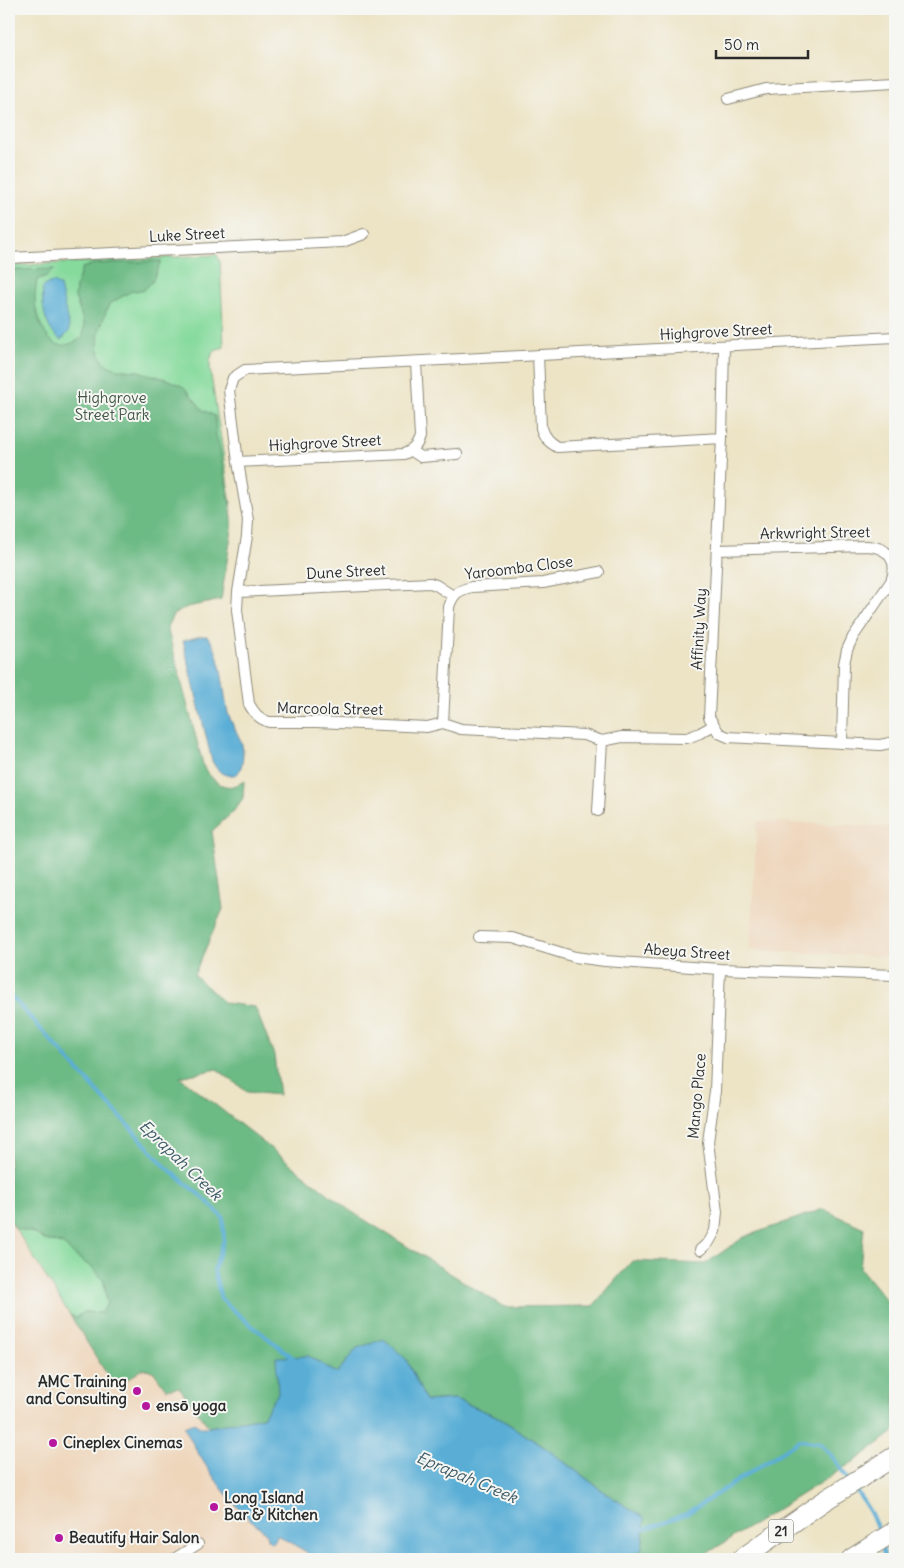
<svg xmlns="http://www.w3.org/2000/svg" width="904" height="1568" font-family="Delius,sans-serif">
	<rect width="100%" height="100%" fill="#f6f6f2"/>
	<filter id="ink" filterUnits="userSpaceOnUse"><feTurbulence type="fractalNoise" baseFrequency=".02" numOctaves="2"/><feDisplacementMap in="SourceGraphic" scale="10" xChannelSelector="R" yChannelSelector="G"/><feConvolveMatrix kernelMatrix="1 2 1 2 8 2 1 2 1" color-interpolation-filters="sRGB"/></filter>
	<filter id="wash" filterUnits="userSpaceOnUse"><feTurbulence type="fractalNoise" baseFrequency=".0096" numOctaves="4" result="noise"/><feDisplacementMap in="SourceGraphic" scale="20" xChannelSelector="R" yChannelSelector="G"/><feGaussianBlur stdDeviation="1.12" result="paint"/><feColorMatrix in="noise" values="0 0 0 0 0 0 0 0 0 0 0 0 0 0 0 0 0 1.4 0 .05"/><feComposite in="paint" operator="in"/></filter>
	<g filter="url(#wash)">
		<rect width="100%" height="100%" fill="#ede4c6"/>
		<path fill="#eed6bb" d="M757 821 895 827V957L750 950Z
			M9 1160 175 1377 182 1392 209 1427 277 1535 305 1551 313 1559H9Z"/>
		<path fill="#85da9c" stroke="#588264" d="M217 255 220 262 224 347 213 352 210 360V369L231 504 9 516V266Z
			M15 1228 34 1233 45 1240 63 1244 74 1255 94 1269 104 1281 107 1304 101 1313 84 1312 76 1318 70 1315Z"/>
		<path fill="#6cba84" stroke="#4c7258" d="M161 261 152 282 144 290 132 291 109 304 99 331 98 344 100 355 103 362 111 367 124 370 138 371 169 380 184 387 203 410 215 416 216 435 220 450 232 516V529L221 600 187 607 173 615 167 627 204 768C210 777 221 789 233 786 237 785 241 783 244 781L243 798 233 812 212 831 223 909 194 975 225 1003 255 1007 274 1055 279 1095 247 1092 217 1069 180 1077 349 1210 504 1307 593 1306 632 1261 705 1264 744 1237 823 1209 864 1228 860 1268 895 1311V1431L858 1459 698 1559H629L642 1549 644 1518 607 1494 547 1449 496 1416 455 1399 425 1401 406 1359 357 1348 337 1373 308 1356 278 1393 263 1417 209 1427 179 1387 166 1389 153 1371 143 1369 116 1387 111 1381 70 1315 76 1318 84 1312 101 1313 107 1304 104 1281 94 1269 74 1255 63 1244 45 1240 34 1233 15 1228 9 1218V270L55 269 47 276 37 280C36 287 35 294 35 300 35 313 45 344 61 345 68 346 77 341 83 337L84 326 81 314 75 297 76 286 82 268 93 264Z"/>
		<path fill="#5aaed6" stroke="#426c80" d="M54 282 60 286 69 326V332L61 340C45 330 41 304 43 287L49 283Z
			M201 636H207C222 651 223 692 228 713 231 724 239 734 242 745 244 753 243 768 237 774 224 778 218 772 212 761L183 641Z
			M384 1339 406 1359 426 1401 455 1399 496 1416 547 1449 607 1494 645 1518 642 1549 629 1559H313L305 1551 277 1535 272 1543 267 1539 266 1533C256 1524 244 1515 235 1504 215 1482 197 1453 184 1427L194 1423 200 1427H209L263 1417 278 1393 276 1357 308 1356 337 1373 357 1348Z"/>
		<g fill="none" stroke-linecap="round" stroke-linejoin="round">
			<path stroke="#5aaed6" stroke-width="4" d="M9 994 165 1166 208 1202 223 1218 224 1239 214 1270 221 1299 247 1322 295 1359
				M855 1489C865 1504 875 1517 879 1535
				M639 1529H644L686 1514 800 1440 820 1443 831 1455 848 1479
				M882 1547 885 1559"/>
		</g>
	</g>
	<g filter="url(#ink)">
		<g fill="none" stroke-linecap="round" stroke-linejoin="round">
			<g stroke="#8c8878" stroke-width="12">
				<path id="street" d="M728 99 766 89 895 82
					M9 258 342 242 364 234
					M724 346 722 438 709 717 719 733 728 737 880 745 895 742
					M538 355 541 428C544 438 549 442 557 447L722 438
					M412 451 421 457 457 454
					M238 462 404 454C413 450 417 446 420 437L416 362
					M718 550 867 546C888 547 899 561 891 581L853 637 847 650 844 664 842 742
					M238 592 430 583 436 585 453 596
					M443 723 449 607C453 594 458 590 472 587L543 583 599 572
					M714 725 700 733 687 738 622 737 602 741 584 735 461 729 443 723 427 727 317 722H269C259 719 254 713 249 704L237 610 238 592 247 536 248 520 238 462 229 390 233 378 245 370 895 337
					M598 811 602 741
					M479 937 513 938 575 957 605 961 720 969 895 975
					M700 1250 709 1242 715 1231 717 1212 708 1142 715 1091 720 969
					M174 1559 198 1544"/>
			</g>
			<g stroke="#8c8878" stroke-width="21">
				<path id="highway" d="M741 1559 821 1503 895 1456
					M851 1559 895 1531"/>
			</g>
			<use href="#street" stroke="#fff" stroke-width="10"/>
			<use href="#highway" stroke="#fff" stroke-width="19"/>
		</g>
	</g>
	<g fill="#b5179e" stroke="#f6f6f2" stroke-width="2">
		<circle cx="137" cy="1391" r="5"/>
		<circle cx="146" cy="1406" r="5"/>
		<circle cx="53" cy="1443" r="5"/>
		<circle cx="214" cy="1507" r="5"/>
		<circle cx="59" cy="1538" r="5"/>
	</g>
	<g text-anchor="middle" stroke-width="4" stroke-linejoin="round" paint-order="stroke">
		<rect fill="#f6f6f2" stroke="#686867" stroke-width="1" x="768.5" y="1519.5" width="25" height="23" rx="4"/>
		<g font-size="14" font-weight="bold" fill="#2b2b2b">
			<text x="781" y="1536">21</text>
		</g>
		<g font-size="15" fill="#2b2b2b" stroke="#f6f6f2">
			<text transform="translate(187 235) rotate(-3)" y="5">Luke Street</text>
			<text transform="translate(716 332) rotate(-3)" y="5">Highgrove Street</text>
			<text transform="translate(325 443) rotate(-3)" y="5">Highgrove Street</text>
			<text transform="translate(815 533) rotate(-1)" y="5">Arkwright Street</text>
			<text transform="translate(519 568) rotate(-7)" y="5">Yaroomba Close</text>
			<text transform="translate(346 572) rotate(-3)" y="5">Dune Street</text>
			<text transform="translate(699 629) rotate(-87)" y="5">Affinity Way</text>
			<text transform="translate(330 709) rotate(1)" y="5">Marcoola Street</text>
			<text transform="translate(687 952) rotate(4)" y="5">Abeya Street</text>
			<text transform="translate(697 1096) rotate(-85)" y="5">Mango Place</text>
		</g>
		<g font-size="15" fill="#425747" stroke="#f6f6f2">
			<text x="112" y="403">Highgrove<tspan x="112" dy="17">Street Park</tspan></text>
		</g>
		<g font-size="15" font-weight="bold" fill="#2b2b2b" stroke="#f6f6f2" text-anchor="start">
			<text x="127" y="1387" text-anchor="end">AMC Training<tspan x="127" dy="17">and Consulting</tspan></text>
			<text x="156" y="1411">ensō yoga</text>
			<text x="63" y="1448">Cineplex Cinemas</text>
			<text x="224" y="1503">Long Island<tspan x="224" dy="17">Bar &amp; Kitchen</tspan></text>
			<text x="69" y="1543">Beautify Hair Salon</text>
		</g>
		<g font-size="16" font-style="italic" fill="#3b5967" stroke="#f6f6f2">
			<text transform="translate(181 1160) rotate(44)" y="6">Eprapah Creek</text>
			<text transform="translate(467 1477) rotate(23)" y="6">Eprapah Creek</text>
		</g>
	</g>
	<rect width="904" height="1568" fill="none" stroke="#f6f6f2" stroke-width="30"/>
	<path d="M716 50v8h92v-8" fill="none" stroke="#2b2b2b" stroke-width="2.5"/>
	<text x="724" y="50" font-size="15" fill="#2b2b2b" stroke="#f6f6f2" stroke-width="4" paint-order="stroke">50 m</text>
</svg>
